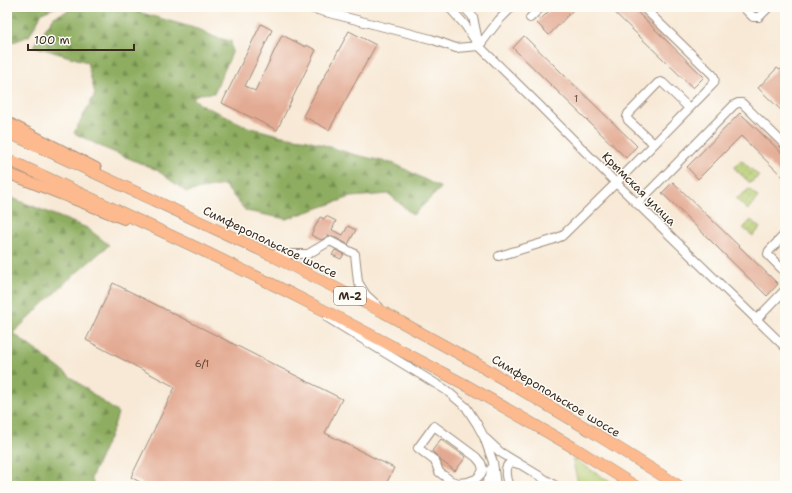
<svg xmlns="http://www.w3.org/2000/svg" width="792" height="493" font-family="'Shantell Sans',sans-serif">
	<defs>
		<pattern id="forest-firs" width="22" height="20" patternUnits="userSpaceOnUse"><rect width="22" height="20" fill="#8ead60"/><path d="M5 1l3.5 6h-7zM16 11l3.5 6h-7z" fill="#758d4f"/></pattern>
		<pattern id="park-dots" width="8" height="8" patternUnits="userSpaceOnUse"><rect width="8" height="8" fill="#b3c96d"/><path d="M2 2h.1M6 6h.1" fill="none" stroke="#93a359" stroke-width="1.8" stroke-linecap="round"/></pattern>
	</defs>
	<rect width="100%" height="100%" fill="#fdfcf7"/>
	<filter id="ink" filterUnits="userSpaceOnUse"><feTurbulence type="fractalNoise" baseFrequency=".025" numOctaves="2"/><feDisplacementMap in="SourceGraphic" scale="8" xChannelSelector="R" yChannelSelector="G"/><feConvolveMatrix kernelMatrix="1 2 1 2 8 2 1 2 1" color-interpolation-filters="sRGB"/></filter>
	<filter id="wash" filterUnits="userSpaceOnUse"><feTurbulence type="fractalNoise" baseFrequency=".012" numOctaves="4" result="noise"/><feDisplacementMap in="SourceGraphic" scale="16" xChannelSelector="R" yChannelSelector="G"/><feGaussianBlur stdDeviation="0.9" result="paint"/><feColorMatrix in="noise" values="0 0 0 0 0 0 0 0 0 0 0 0 0 0 0 0 0 1.4 0 .05"/><feComposite in="paint" operator="in"/></filter>
	<g filter="url(#wash)">
		<rect width="100%" height="100%" fill="#f8e9d6"/>
		<path fill="#b3c96d" stroke="#777a46" d="M572 458 617 486H581L577 479Z"/>
		<path fill="url(#forest-firs)" stroke="#646c3f" d="M7 7H56L42 13 29 36 8 44H7Z
			M77 7H121L201 30 214 37 231 41 232 53 214 93 199 94 193 98 200 104 248 127 282 136 308 140 352 154 395 164 441 188 413 215 389 194 351 197 286 219 246 211 224 185 186 192 157 170 104 148 74 133 95 94 87 62 33 46 54 17Z
			M7 196 87 228 109 245 68 280 13 333 118 413 113 429 91 478 94 485 93 486H7Z"/>
		<path fill="url(#park-dots)" stroke="#777a46" d="M741 160 759 176 750 183 734 168Z
			M749 189 758 197 748 210 736 199Z
			M751 220 760 228 753 236 743 228Z"/>
		<g id="blocks">
			<path fill="#e3aa93" d="M553 7H576L549 35 537 23Z
				M609 7H632L704 77 693 88Z
				M261 24 272 30 245 86 255 91 282 35 306 47V45L316 50 277 130 222 103Z
				M349 31 376 45 329 130 303 116Z
				M524 36 637 146 626 158 513 48Z
				M785 65V114L758 88 777 68 780 70Z
				M740 113 785 156V179L741 136 698 179 687 167Z
				M673 182 778 284 767 296 662 193Z
				M326 216 336 221 332 230 343 235 348 226 356 230 348 244 332 236H328L321 240 311 235 320 217 324 219Z
				M335 250 344 254 341 259 332 255Z
				M113 283 342 399 325 433 394 468 385 486H147L131 477 175 387 86 340Z
				M441 439 466 457 455 471 440 460 438 457 432 451Z"/>
		</g>
	</g>
	<g filter="url(#ink)">
		<use href="#blocks" fill-opacity="0" stroke="#9a8a7a" stroke-width="1"/>
		<g fill="none" stroke-linecap="round" stroke-linejoin="round">
			<g stroke="#9a8a7a" stroke-width="10">
				<path id="minor" d="M306 7 431 39 456 48 479 46
					M449 7 465 25 479 46 539 105 616 183 785 347
					M464 7 473 17 478 41
					M743 7 753 17H759L769 7
					M530 18 541 7
					M479 46 499 20 512 7
					M654 144 628 120 627 117 628 114 658 83 661 82 663 83 689 108
					M637 204 734 105 738 103H742L785 145
					M785 234 769 251 768 254 769 256 785 272
					M270 254H308L330 241 355 254 358 282 366 295 379 307
					M499 256 552 240 562 236 616 183 714 83C715 80 715 78 713 75L643 7
					M328 318 446 390 466 407 477 424 484 437 493 462 496 486
					M756 320 785 290
					M434 426 476 457 481 463 483 469 481 474 476 479 468 482 459 483 451 481 439 472 435 461 418 448Z
					M486 439 500 452 556 486
					M485 486 490 477 491 469
					M509 486C505 477 502 458 518 464"/>
			</g>
			<g stroke="#9a8a7a" stroke-width="12">
				<path id="major" d="M7 122 96 168
					M7 173 124 219"/>
			</g>
			<g stroke="#9a8a7a" stroke-width="12">
				<path id="highway" d="M7 132 269 254 383 312 474 362 591 431 679 486
					M7 159 193 246 278 287 337 317 464 384 578 450 635 486"/>
			</g>
			<use href="#minor" stroke="#fff" stroke-width="8"/>
			<use href="#major" stroke="#fcba8e" stroke-width="10"/>
			<use href="#highway" stroke="#fcba8e" stroke-width="11"/>
		</g>
	</g>
	<g text-anchor="middle" stroke-width="3" stroke-linejoin="round" paint-order="stroke">
		<g font-size="10" fill="#654a3b">
			<text x="576" y="102">1</text>
			<text x="202" y="367">6/1</text>
		</g>
		<rect fill="#fdfcf7" stroke="#75695f" stroke-width="1" x="334" y="287" width="32" height="18" rx="3"/>
		<g font-size="11" font-weight="bold" fill="#3b2a1e">
			<text x="350" y="300">М-2</text>
		</g>
		<g font-size="12" fill="#3b2a1e" stroke="#fdfcf7">
			<text transform="translate(639 189) rotate(45)" y="4">Крымская улица</text>
			<text transform="translate(270 242) rotate(26)" y="4">Симферопольское шоссе</text>
			<text transform="translate(556 396) rotate(31)" y="4">Симферопольское шоссе</text>
		</g>
	</g>
	<rect width="792" height="493" fill="none" stroke="#fdfcf7" stroke-width="24"/>
	<path d="M28 44v6h106v-6" fill="none" stroke="#3b2a1e" stroke-width="2"/>
	<text x="34" y="44" font-size="12" fill="#3b2a1e" stroke="#fdfcf7" stroke-width="3" paint-order="stroke">100 m</text>
</svg>
